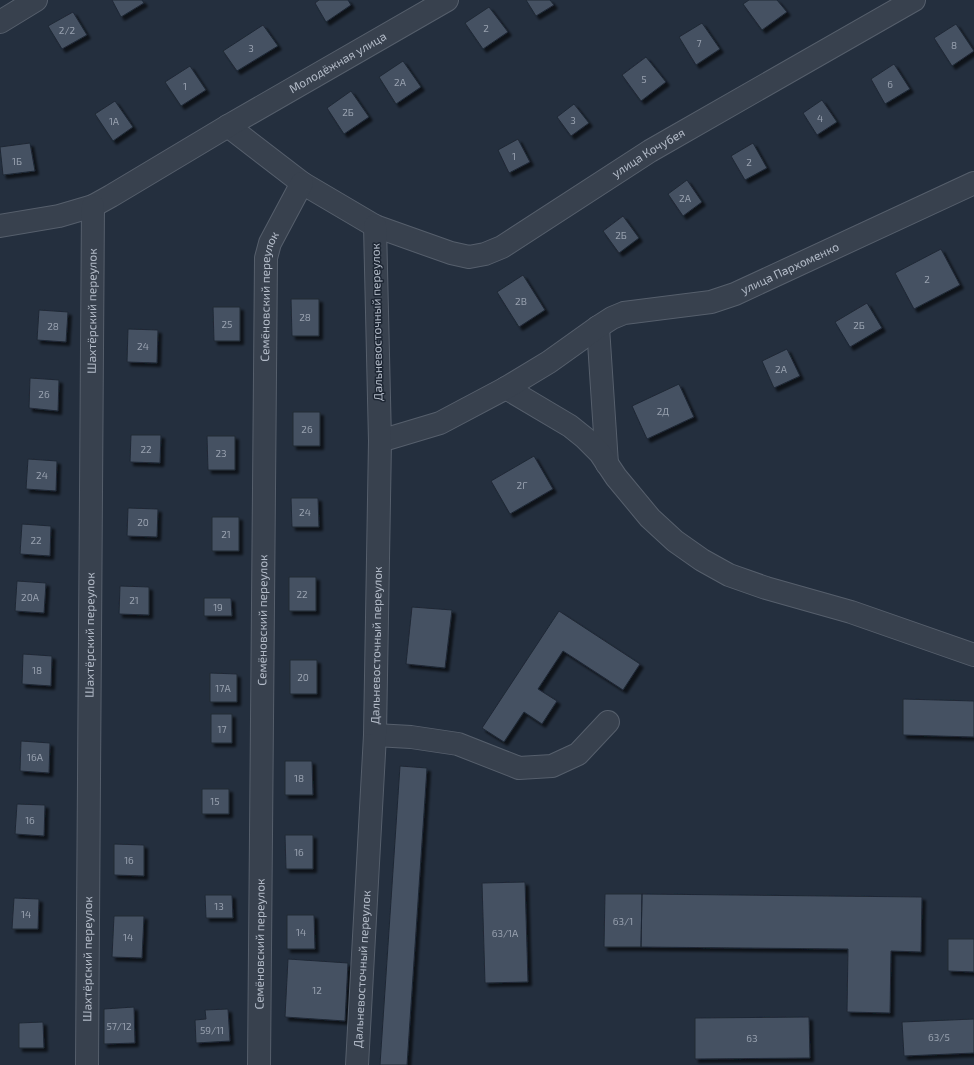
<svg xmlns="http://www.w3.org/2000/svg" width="974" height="1065" font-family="'Exo 2',sans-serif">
	<defs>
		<filter id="shadow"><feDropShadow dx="3.5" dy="3.5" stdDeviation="1" flood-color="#0009"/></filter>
	</defs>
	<rect width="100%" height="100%" fill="#242f3e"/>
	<path fill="#455162" stroke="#1f2835" filter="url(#shadow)" d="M112 0H142L144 3 121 17Z
		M319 0H348L351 5 326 22 315 3Z
		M526 0H550L554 5 536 16Z
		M749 0H777L787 12 762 30 743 4Z
		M489 7 508 32 483 49 465 23Z
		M73 12 87 35 62 49 48 26Z
		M702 23 720 49 696 65 679 37Z
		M956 24 974 51 952 66 934 38Z
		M263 25 278 46 237 71 223 51Z
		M646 57 666 82 641 101 622 75Z
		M403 61 421 87 396 104 379 77Z
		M894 64 910 89 885 104 871 79Z
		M190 66 206 90 181 106 165 82Z
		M351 91 369 117 344 134 327 108Z
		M822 100 837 122 817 135 803 113Z
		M115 101 133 127 113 141 95 114Z
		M574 104 589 123 571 136 557 117Z
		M518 139 530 162 509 173 498 150Z
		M30 143 35 171 3 175 0 147Z
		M753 143 767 168 745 180 731 156Z
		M687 180 702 202 683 216 668 194Z
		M623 216 639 238 619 253 603 231Z
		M941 249 960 285 914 309 895 273Z
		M523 275 545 310 519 327 497 292Z
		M291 299H319V336H292Z
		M867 303 882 328 850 347 835 322Z
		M213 307H240V341H214Z
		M39 310 68 312 66 342 37 340Z
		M128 329 158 330 157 363 127 362Z
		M787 349 800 376 774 388 762 361Z
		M30 378 59 380 58 411 29 408Z
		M679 384 694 417 647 439 632 406Z
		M293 412H320V446H293Z
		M131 435H161L160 463 130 462Z
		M207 436H235V470H208Z
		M534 456 553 489 510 514 491 481Z
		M28 459 57 461 56 491 26 489Z
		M291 498H318L319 527H292Z
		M128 508 158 509 157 537 127 536Z
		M212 517H239V551H212Z
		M22 524 51 526 50 556 20 554Z
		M289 577H316V611H289Z
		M17 581 46 583 44 613 15 611Z
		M120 586 149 587V615L119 614Z
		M204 598H231L232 616H204Z
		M412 607 452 610 445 668 406 664Z
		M559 611 640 664 623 690 563 651 538 689 557 701 542 724 524 712 504 742 482 728Z
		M23 654 52 656 51 686 22 684Z
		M290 660H317V694H290Z
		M210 673 237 674V702H210Z
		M903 699 974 701V737L903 735Z
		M211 714H232V743H211Z
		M21 741 50 743 49 773 20 771Z
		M285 761H312L313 795H285Z
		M400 766 427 768 407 1065H380Z
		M202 789H229V814H202Z
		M17 804 45 805 44 836 15 834Z
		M285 835H313V869H286Z
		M114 844 144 845V876L114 875Z
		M525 882 528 982 485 983 482 883Z
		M605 894H642L641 947H604Z
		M642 894 922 897 921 952 891 951 890 1013 847 1012 848 949 641 947Z
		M205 895H232L233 918H206Z
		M14 898 39 899 38 929H12Z
		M287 915H314L315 949H287Z
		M114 916H144L142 958 112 957Z
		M948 939H974V972L948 971Z
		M288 959 348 963 345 1021 285 1017Z
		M134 1007 135 1043 104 1044V1009Z
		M228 1009 230 1041 196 1043 195 1020 206 1019 205 1010Z
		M809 1017 810 1058 695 1059V1018Z
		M974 1019V1053L904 1056 902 1022Z
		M43 1022 44 1048H19V1023Z"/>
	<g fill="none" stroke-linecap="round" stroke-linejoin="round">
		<g stroke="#565f6c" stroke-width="24">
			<g id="minor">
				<path d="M0 22 36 0"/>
				<path id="s1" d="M228 126 302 183 375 226 451 253 469 257 485 254 502 247 650 151 914 0"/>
				<path id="s2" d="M0 226 59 216 93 206 111 196 228 126 447 0"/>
				<path d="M598 327 607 464"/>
				<path d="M506 388 570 426 585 438 600 453 616 477 650 518 675 541 702 560 729 575 766 588 851 612 974 655"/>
				<path id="s3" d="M380 441 440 423 506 388 549 362 598 327 612 318 624 313 711 302 735 294 974 183"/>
				<path d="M375 735 411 737 458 744 519 768 552 766 578 754 608 722"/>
				<path id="s4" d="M87 1065 93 206"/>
				<path id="s5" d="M259 1065 266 258 270 243 302 183"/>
				<path id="s6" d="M357 1065 375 735 380 441 375 226"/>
			</g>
		</g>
		<use href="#minor" stroke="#38414e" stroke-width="22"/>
	</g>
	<g text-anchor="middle" stroke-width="3" stroke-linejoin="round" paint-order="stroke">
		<g font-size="10" fill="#98a1af">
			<text x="486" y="32">2</text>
			<text x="67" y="34">2/2</text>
			<text x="699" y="47">7</text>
			<text x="954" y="49">8</text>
			<text x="251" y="52">3</text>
			<text x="644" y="83">5</text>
			<text x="400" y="86">2А</text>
			<text x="890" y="88">6</text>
			<text x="185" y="90">1</text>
			<text x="348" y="116">2Б</text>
			<text x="820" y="122">4</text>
			<text x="573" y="124">3</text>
			<text x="114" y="125">1А</text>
			<text x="514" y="160">1</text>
			<text x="17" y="165">1Б</text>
			<text x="749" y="166">2</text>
			<text x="685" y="202">2А</text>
			<text x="621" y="239">2Б</text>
			<text x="927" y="283">2</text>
			<text x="521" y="305">2В</text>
			<text x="305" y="321">28</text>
			<text x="227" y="328">25</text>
			<text x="859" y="329">2Б</text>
			<text x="53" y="330">28</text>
			<text x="143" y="350">24</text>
			<text x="781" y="373">2А</text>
			<text x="44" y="398">26</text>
			<text x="663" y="415">2Д</text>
			<text x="307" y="433">26</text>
			<text x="146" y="453">22</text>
			<text x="221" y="457">23</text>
			<text x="42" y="479">24</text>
			<text x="522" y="489">2Г</text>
			<text x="305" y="516">24</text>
			<text x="143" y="526">20</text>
			<text x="226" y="538">21</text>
			<text x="36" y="544">22</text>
			<text x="302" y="598">22</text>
			<text x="30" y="601">20А</text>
			<text x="134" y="604">21</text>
			<text x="218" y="611">19</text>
			<text x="37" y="674">18</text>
			<text x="303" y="681">20</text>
			<text x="223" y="692">17А</text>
			<text x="222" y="733">17</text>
			<text x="35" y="761">16А</text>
			<text x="299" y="782">18</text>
			<text x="215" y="805">15</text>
			<text x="30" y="824">16</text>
			<text x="299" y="856">16</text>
			<text x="129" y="864">16</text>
			<text x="219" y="910">13</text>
			<text x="26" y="918">14</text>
			<text x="623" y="925">63/1</text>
			<text x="301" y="936">14</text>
			<text x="505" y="937">63/1А</text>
			<text x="128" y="941">14</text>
			<text x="317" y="994">12</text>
			<text x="119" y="1030">57/12</text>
			<text x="212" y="1034">59/11</text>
			<text x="939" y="1041">63/5</text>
			<text x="752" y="1042">63</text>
		</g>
		<g font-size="12" fill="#b4bcc9" stroke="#1d2633">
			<text dy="4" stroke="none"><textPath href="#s2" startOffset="379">Молодёжная улица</textPath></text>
			<text dy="4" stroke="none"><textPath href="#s1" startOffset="486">улица Кочубея</textPath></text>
			<text dy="4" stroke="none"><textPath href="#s3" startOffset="451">улица Пархоменко</textPath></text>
			<text dy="4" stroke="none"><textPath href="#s5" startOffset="769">Семёновский переулок</textPath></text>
			<text dy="4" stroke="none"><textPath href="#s4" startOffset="754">Шахтёрский переулок</textPath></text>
			<text transform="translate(377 322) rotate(-91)" y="4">Дальневосточный переулок</text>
			<text dy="4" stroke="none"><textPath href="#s5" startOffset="445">Семёновский переулок</textPath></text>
			<text dy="4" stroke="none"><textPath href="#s4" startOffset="430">Шахтёрский переулок</textPath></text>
			<text dy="4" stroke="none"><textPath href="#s6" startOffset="420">Дальневосточный переулок</textPath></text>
			<text dy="4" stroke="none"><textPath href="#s5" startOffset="121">Семёновский переулок</textPath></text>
			<text dy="4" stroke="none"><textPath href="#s4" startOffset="106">Шахтёрский переулок</textPath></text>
			<text dy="4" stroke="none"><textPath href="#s6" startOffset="96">Дальневосточный переулок</textPath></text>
		</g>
	</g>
</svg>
